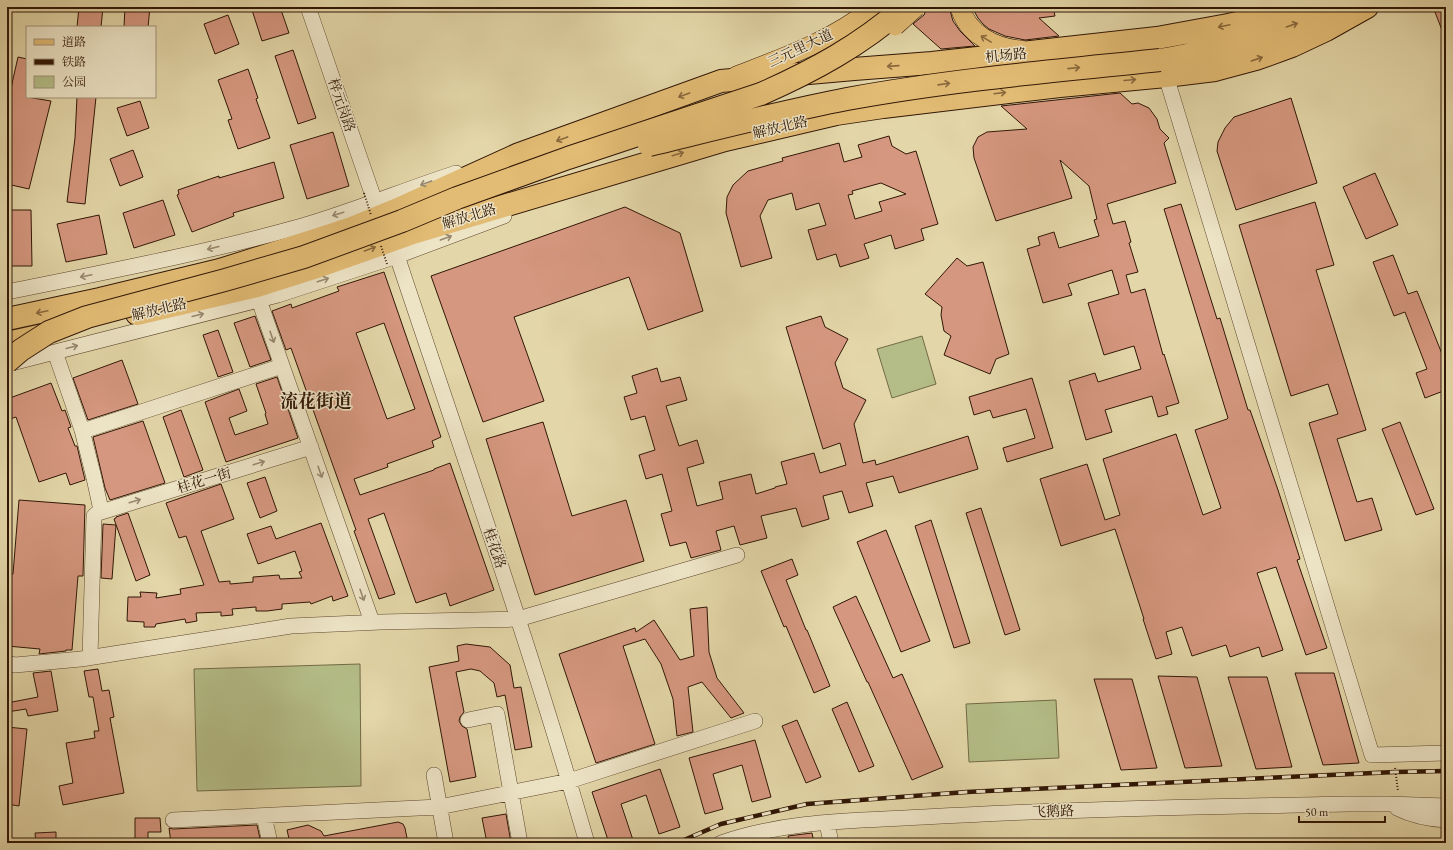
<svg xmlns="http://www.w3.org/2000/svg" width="1453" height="850" font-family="'EB Garamond','Noto Serif SC',serif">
	<rect width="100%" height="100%" fill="#e3d6a8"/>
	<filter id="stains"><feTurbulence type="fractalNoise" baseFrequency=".005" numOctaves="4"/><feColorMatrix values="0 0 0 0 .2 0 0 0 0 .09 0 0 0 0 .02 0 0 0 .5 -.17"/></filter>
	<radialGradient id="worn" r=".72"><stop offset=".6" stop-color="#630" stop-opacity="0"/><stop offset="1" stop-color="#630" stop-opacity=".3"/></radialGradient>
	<path fill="#b4bd87" stroke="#726a46" d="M922 336 936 384 892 398 877 349Z
		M360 664 361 786 197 791 194 669Z
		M1056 700 1059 758 969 762 966 704Z"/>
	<path fill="#d5977f" stroke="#311706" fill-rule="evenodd" d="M79 7H103L101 27H77Z
		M125 7H150L148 27H124Z
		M251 7H280L289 33 262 41Z
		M927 7H949L953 21 960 31 975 46 941 49 913 24 924 15Z
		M972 7H1053L1055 16 1039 18 1059 36 1025 40 1005 36 989 29 983 24 978 18Z
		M1446 7V38H1445L1435 12Z
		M228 15 239 44 215 54 204 24Z
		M293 50 316 118 298 124 275 56Z
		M18 57 27 59V97L51 101 29 189 7 184V106Z
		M248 69 258 98 256 99 270 138 238 149 228 120 232 119 218 80Z
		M1120 93 1132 104 1138 103 1149 108 1157 119 1160 129 1169 138 1164 143 1176 183 1107 204 1113 224 1125 221 1131 242 1129 243 1138 272 1126 275 1131 293 1145 289 1163 355 1164 354 1179 403 1166 407 1168 414 1158 417 1152 396 1105 410 1112 432 1086 440 1069 381 1095 373 1098 382 1141 369 1134 346 1104 355 1088 303 1119 294 1112 270 1068 284 1072 295 1043 303 1027 249 1040 245 1038 237 1054 232 1059 248 1099 236 1094 220 1097 219 1089 186 1060 160 1072 198 996 221 974 158 973 147 978 137 987 132 1027 129 1001 106Z
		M77 97H96L85 204 67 202 75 138Z
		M1291 98 1317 183 1236 210 1217 151 1218 142 1225 128 1234 117Z
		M140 101 149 128 127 136 117 108Z
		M333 132 349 186 307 199 290 145Z
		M889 136 892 146 906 154 916 151 938 224 921 229 924 240 895 249 891 235 864 244 869 258 840 267 836 254 817 260 808 230 826 225 819 203 796 210 792 193 768 200 760 216 772 258 741 267 726 213 727 197 733 185 748 171 783 161 782 158 839 143 844 162 862 157 858 145ZM881 183 906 194 879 202 882 211 855 219 848 195 853 194 852 191Z
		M133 150 143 177 120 186 110 159Z
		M274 162 284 198 233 213 234 216 192 232 177 195 179 194 178 190 219 176V178Z
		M1375 173 1398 225 1366 239 1343 187Z
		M163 200 175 235 134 248 123 213Z
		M1315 202 1334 265 1316 270 1366 430 1337 439 1357 502 1372 498 1382 530 1345 541 1309 423 1338 414 1328 384 1291 396 1239 225Z
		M1181 204 1217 319 1220 318 1248 410H1250L1278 490 1300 559 1297 560 1327 648 1306 655 1276 567 1257 573 1283 650 1262 657 1259 647 1230 657 1226 645 1192 656 1182 627 1166 632 1172 654 1156 659 1143 619H1144L1115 529 1061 546 1040 479 1087 464 1105 520 1120 515 1103 459 1176 434 1203 515 1221 508 1195 430 1227 419 1228 418 1164 209Z
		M625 207 680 233 703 311 648 330 629 277 514 317 544 401 483 422 431 276Z
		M7 210H31L32 266H7Z
		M99 215 107 254 66 262 57 224Z
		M1393 255 1408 294 1417 291 1446 364V390L1425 398 1416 373 1427 369 1405 312 1394 316 1373 262Z
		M957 258 967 266 983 262 1009 354 996 359 990 374 944 355 951 336 944 331 941 315 942 307 925 294Z
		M384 272 441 437 432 441 434 447 387 464 388 467 354 479 360 495 434 470V469L450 463 494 590 450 606 446 593 416 603 384 513 368 519 395 594 379 599 354 531 356 530 291 348 286 350 272 311 291 304 292 308 339 291 337 287ZM384 323 415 409 387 419 356 333Z
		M255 316 271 360 250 367 234 323Z
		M821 316 825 327 848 339 835 363 843 388 866 400 854 424 863 463 875 460 876 465 968 436 978 469 899 493 893 476 866 483 873 506 849 513 842 491 823 496 829 519 802 527 796 508 761 516 767 538 740 545 734 526 716 531 721 550 691 558 686 542 670 546 661 514 672 511 662 474 646 479 639 455 655 450 645 416 631 420 624 397 637 393 632 376 657 368 661 382 680 377 687 400 666 406 679 446 697 440 704 463 687 468 697 506 723 499 719 482 751 474 756 494 775 488V487L787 484 781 462 814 453 820 473 846 465 840 443 823 449 786 327Z
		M218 330 233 372 218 377 203 335Z
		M122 360 138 404 88 420 73 378Z
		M277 377 298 438 226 462 205 402 239 389 247 411 229 418 235 435 268 424 265 414 266 413 256 384Z
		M1032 378 1053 448 1007 462 1003 448 1035 438 1026 409 993 418 990 410 974 415 969 397Z
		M51 383 62 411 65 410 71 427 68 428 75 446H77L85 480 70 485 66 473 39 482 16 417 7 420V399Z
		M181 410 203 470 184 477 163 417Z
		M143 421 165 483 110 500 105 488 93 437Z
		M543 422 572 516 626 500 644 561 535 595 486 439Z
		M1400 422 1434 509 1416 515 1382 429Z
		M265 477 277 511 260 518 247 483Z
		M221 484 234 519 201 531 219 582 230 581V584L253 582V577L279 575 280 579 302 578 299 572 302 571 295 551 258 564 247 534 271 526 276 539 321 523 348 596 333 601 332 596 311 604 310 602 282 604V609L267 611H256V607L232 609 233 615 221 616V612L196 613 197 621 186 623 185 619 156 624 155 627H144V622L127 621 128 597H141L140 592 157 593 156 598 181 594 180 589 204 585 186 536 179 538 166 503Z
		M19 500 85 505 83 576H78L72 650H66V651L39 654 40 649 7 646V612L10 574H13Z
		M981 508 1020 630 1005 635 966 513Z
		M128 513 150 575 136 581 114 519 116 518V517Z
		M931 520 970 643 954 648 915 526Z
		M103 524 116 525 112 579 101 578Z
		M886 530 930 641 901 652 857 542Z
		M792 559 798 575 786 580 806 630H807L830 686 814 693 786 626 784 627 761 571Z
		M856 596 893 678 902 674 943 767 912 780 868 682H867L833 607Z
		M707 607 709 652 717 678 744 713 731 718 702 682 688 687 693 732 677 736 673 699 661 664 645 639 623 646 655 744 596 763 559 654 635 628 636 632 654 620 680 660 694 656 690 609Z
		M466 644 490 647 510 665 514 688 521 687 532 747 515 750 505 695 497 697 494 683 480 671 471 669 456 672 464 712 460 717 459 721 462 726 467 729 476 777 450 782 429 667 459 661 457 646Z
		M98 669 102 691 109 690 114 717 110 718 124 793 63 805 59 786 73 783 66 743 95 738 94 731H99L93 697H89L84 671Z
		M51 671 58 711 28 716 26 709 7 712V703L38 697 33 673Z
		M1295 673H1334L1359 763 1323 765Z
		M1158 676 1197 677 1222 766 1185 768Z
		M1228 677H1267L1292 767 1256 769Z
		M1094 679H1132L1157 768 1121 770Z
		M847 702 874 766 859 772 832 709Z
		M797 720 821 777 806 783 782 726Z
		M7 727 27 729 19 806 7 804Z
		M755 740 771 797 752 802 742 765 713 774 723 809 705 814 689 758Z
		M660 769 680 827 659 834 646 795 621 804 634 843H609L592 792Z
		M506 814 511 843H487L482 818Z
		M135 818H160L161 832H148V843H135Z
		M398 822 403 824 405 828 408 843H290L287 830 308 825 321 831 324 836Z
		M257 825 261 843H171L169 828 173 829Z
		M56 832V843H36L35 833Z
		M812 833 814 843H790L788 836Z"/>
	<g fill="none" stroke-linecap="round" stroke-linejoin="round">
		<g stroke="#5e472e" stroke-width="16">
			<path id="minor" d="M308 7 375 202
				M1166 76 1372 755 1446 753
				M397 256C462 451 530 645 587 843
				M7 292C105 272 205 253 302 226 354 211 404 190 456 173
				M259 300 372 622
				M55 352 82 430 94 478 101 510 94 516 90 657
				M8 364 278 295 397 256 504 216
				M89 429 282 366
				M98 513 311 447
				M7 663 15 665 81 659 291 626 381 622 518 619 737 555
				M468 720 497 714 520 843
				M434 775 446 843
				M1397 808C1413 816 1428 819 1446 820
				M264 816 270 843
				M173 820 439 807 569 781 755 721
				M827 823 831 843
				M721 843C786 820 856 821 924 817 1065 809 1206 807 1348 804H1388L1446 806"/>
		</g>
		<g stroke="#311706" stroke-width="20">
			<path id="major" d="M960 7C967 34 995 48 1021 50
				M736 76C783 58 834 40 874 7"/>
		</g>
		<g stroke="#311706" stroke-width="24">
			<path id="highway" d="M1160 60C1222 50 1283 30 1342 7
				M137 314 257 286 323 265 413 233 725 140 836 114 883 107 1060 86 1166 76 1215 70 1256 59 1292 46 1326 30 1367 7
				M7 319 100 299 220 270 312 241 352 228 398 209 519 154 721 81 854 69 932 63 1157 38 1228 25 1251 20 1288 7
				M7 343 43 335"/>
		</g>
		<path stroke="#311706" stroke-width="2" stroke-dasharray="1 2" stroke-linecap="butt" d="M1395 768 1398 791"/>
		<use href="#minor" stroke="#ede4c6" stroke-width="15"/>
		<use href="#major" stroke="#e2bb74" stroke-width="19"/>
		<use href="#highway" stroke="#e2bb74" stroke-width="22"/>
		<g stroke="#311706" stroke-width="4.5">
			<path id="rail" d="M677 843 721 824 807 804 967 792 1395 772 1446 771"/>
		</g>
		<use href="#rail" stroke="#ede4c6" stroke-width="3" stroke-dasharray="9" stroke-linecap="butt"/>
		<g stroke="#311706" stroke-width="20" stroke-linecap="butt">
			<path id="major-bridge" d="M895 26 916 7"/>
		</g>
		<g stroke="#311706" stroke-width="24" stroke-linecap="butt">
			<path id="highway-bridge" d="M649 145C715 129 780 112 847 99 950 80 1055 71 1160 60
				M7 362 21 350 49 332 87 317 225 280 304 257 402 221 457 198 568 158 761 94C813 71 861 45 904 7"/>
		</g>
		<path stroke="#311706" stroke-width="2" stroke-dasharray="1 2" stroke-linecap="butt" d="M364 193 371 215
			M381 246 387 264"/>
		<use href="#major-bridge" stroke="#e2bb74" stroke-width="19"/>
		<use href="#highway-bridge" stroke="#e2bb74" stroke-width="22"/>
	</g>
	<defs><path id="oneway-shaft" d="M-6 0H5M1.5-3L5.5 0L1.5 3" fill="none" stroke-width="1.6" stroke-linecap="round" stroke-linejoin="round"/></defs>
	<g stroke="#8a693d">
		<use href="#oneway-shaft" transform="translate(1292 25) rotate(-19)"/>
		<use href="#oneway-shaft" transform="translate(1224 26) rotate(168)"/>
		<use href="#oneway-shaft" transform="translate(986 39) rotate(-149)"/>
		<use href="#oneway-shaft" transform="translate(1257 59) rotate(-19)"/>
		<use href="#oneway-shaft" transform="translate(893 66) rotate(176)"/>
		<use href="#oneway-shaft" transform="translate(1074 68) rotate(-6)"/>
		<use href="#oneway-shaft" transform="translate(1130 80) rotate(-5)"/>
		<use href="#oneway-shaft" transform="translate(944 84) rotate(-8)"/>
		<use href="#oneway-shaft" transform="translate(1000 93) rotate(-7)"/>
		<use href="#oneway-shaft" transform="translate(684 95) rotate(160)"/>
		<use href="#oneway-shaft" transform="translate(562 139) rotate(160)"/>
		<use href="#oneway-shaft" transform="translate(678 154) rotate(-17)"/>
		<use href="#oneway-shaft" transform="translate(370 249) rotate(-20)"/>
		<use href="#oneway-shaft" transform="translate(42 312) rotate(168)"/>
	</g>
	<g stroke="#988870">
		<use href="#oneway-shaft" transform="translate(426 183) rotate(160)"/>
		<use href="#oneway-shaft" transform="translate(338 214) rotate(163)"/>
		<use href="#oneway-shaft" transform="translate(446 238) rotate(-20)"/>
		<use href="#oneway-shaft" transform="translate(213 248) rotate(166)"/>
		<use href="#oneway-shaft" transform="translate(86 276) rotate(168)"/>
		<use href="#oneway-shaft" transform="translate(323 280) rotate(-18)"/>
		<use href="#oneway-shaft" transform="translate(198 315) rotate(-14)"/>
		<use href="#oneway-shaft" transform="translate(272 337) rotate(71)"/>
		<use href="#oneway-shaft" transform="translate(72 347) rotate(-15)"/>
		<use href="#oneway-shaft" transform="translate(259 463) rotate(-17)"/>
		<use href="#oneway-shaft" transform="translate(320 472) rotate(71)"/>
		<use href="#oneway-shaft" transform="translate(135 501) rotate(-17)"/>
		<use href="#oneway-shaft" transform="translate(362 595) rotate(71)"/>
	</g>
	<g text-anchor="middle" stroke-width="3" stroke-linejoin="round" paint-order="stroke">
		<g font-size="14" fill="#311706" stroke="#ede4c6">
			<text transform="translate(800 48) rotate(-25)" y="5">三元里大道</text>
			<text transform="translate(1006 55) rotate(-6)" y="5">机场路</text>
			<text transform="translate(342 105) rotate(71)" y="5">梓元岗路</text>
			<text transform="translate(780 127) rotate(-13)" y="5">解放北路</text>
			<text transform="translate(469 216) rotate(-17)" y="5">解放北路</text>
			<text transform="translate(159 309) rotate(-13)" y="5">解放北路</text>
			<text transform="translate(204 480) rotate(-17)" y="5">桂花一街</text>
			<text transform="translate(495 548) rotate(71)" y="5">桂花路</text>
			<text transform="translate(1053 811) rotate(-2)" y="5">飞鹅路</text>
		</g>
		<g font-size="18" font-weight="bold" fill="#311706" stroke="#ede4c6">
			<text x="316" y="407">流花街道</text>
		</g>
	</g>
	<rect width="1453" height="850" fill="none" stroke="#e3d6a8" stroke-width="24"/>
	<rect x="8" y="8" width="1437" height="834" fill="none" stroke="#311706" stroke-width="2"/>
	<rect x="12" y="12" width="1429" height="826" fill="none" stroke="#311706"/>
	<rect x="26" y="26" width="130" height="72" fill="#ede4c6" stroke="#a29279"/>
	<rect x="34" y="39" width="20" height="6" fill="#e2bb74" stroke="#a29279"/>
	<text x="62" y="46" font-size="12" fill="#311706">道路</text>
	<rect x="34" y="59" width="20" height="6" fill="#311706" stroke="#a29279"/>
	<text x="62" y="66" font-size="12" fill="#311706">铁路</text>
	<rect x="34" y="76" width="20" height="12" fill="#b4bd87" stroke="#a29279"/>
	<text x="62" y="86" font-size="12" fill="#311706">公园</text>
	<path d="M1299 816v6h86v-6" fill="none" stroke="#311706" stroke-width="2"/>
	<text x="1305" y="816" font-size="12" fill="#311706" stroke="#ede4c6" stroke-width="3" paint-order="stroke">50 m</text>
	<rect width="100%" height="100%" filter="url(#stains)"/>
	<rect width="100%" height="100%" fill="url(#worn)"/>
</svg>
